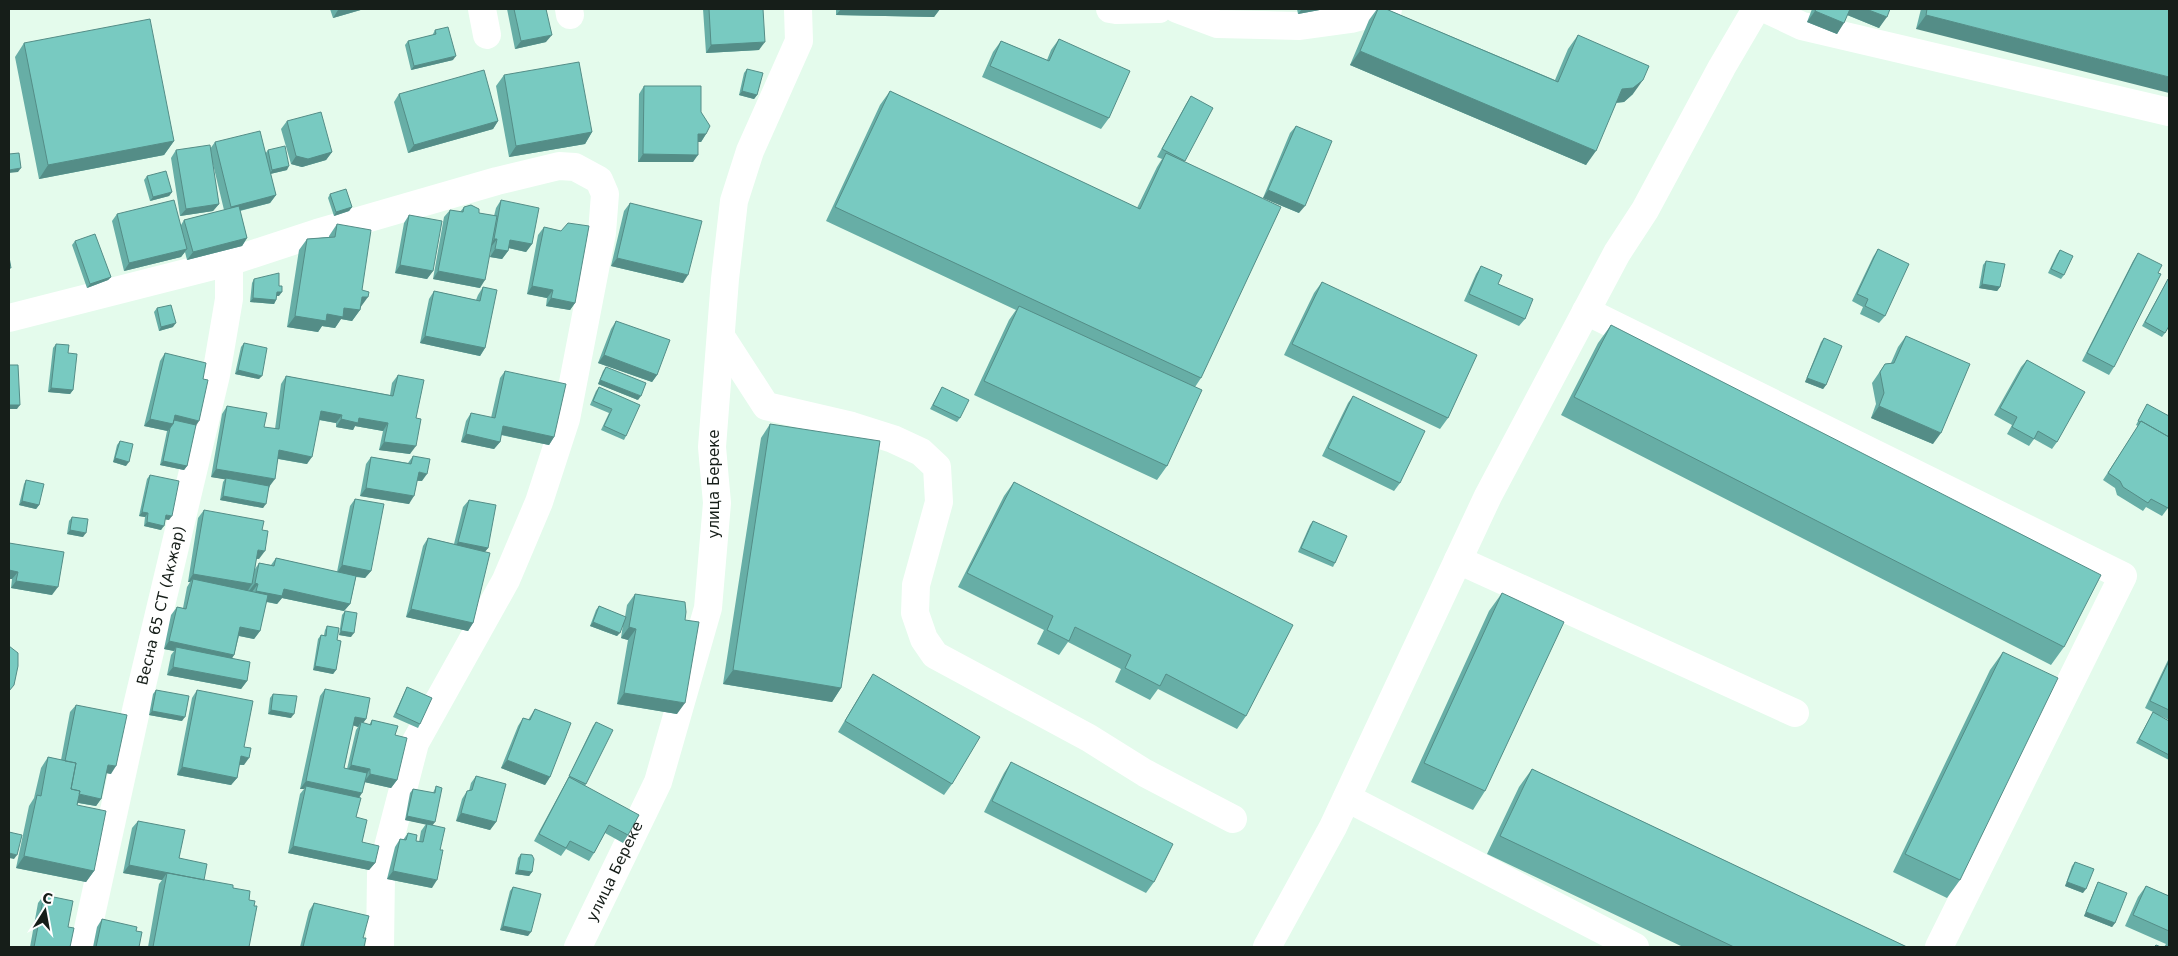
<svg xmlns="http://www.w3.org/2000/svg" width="2178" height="956" font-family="'DejaVu Sans',sans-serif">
	<rect width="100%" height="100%" fill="#e4fbec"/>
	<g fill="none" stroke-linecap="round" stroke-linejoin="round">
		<g stroke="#fff" stroke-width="28">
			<path d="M482 9 487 35"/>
			<path d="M569 9 570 15"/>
			<path d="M1110 9 1116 10 1159 9"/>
			<path d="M1177 9 1217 24 1300 26 1351 19 1388 9"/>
			<path d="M1766 9 1802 26 2169 112"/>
			<path d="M1586 311 2123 576 1939 947"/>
			<path d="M9 318 229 262 317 233 497 181 559 166 575 167 599 180 605 194 602 233 566 419 539 502 506 580 415 743 381 874 380 947"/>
			<path d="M722 338 766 406 852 426 893 439 921 452 937 467 939 502 916 585 915 613 924 639 935 655 1089 738 1145 773 1233 819"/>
			<path d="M1458 560 1795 713"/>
			<path d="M1347 798 1635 947"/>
			<path id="s1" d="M84 947 137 706 216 375 229 299V262"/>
			<path id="s2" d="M578 947 658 782 708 608 717 503 712 447 725 279 734 201 750 151 799 41 798 9"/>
			<path d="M1267 947 1333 827 1488 496 1617 253 1645 210 1722 67 1756 9"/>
		</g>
	</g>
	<path fill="#67aea6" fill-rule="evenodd" d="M330 9H364L333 18Z
		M507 9H546V42L515 49Z
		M703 9H763L759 50 706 53Z
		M836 9H940L934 17 836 15Z
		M1297 9H1325L1298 14Z
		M1377 9H1386L1555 80 1568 49 1578 35 1633 94 1624 102 1616 103 1586 165 1350 65 1369 20Z
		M1812 9H1890L1879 28 1847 15 1837 34 1807 22Z
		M1921 9H2169L1916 29Z
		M435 30 453 60 411 70 405 45 408 41 433 35V34Z
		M1059 39 1109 118 1101 129 982 77 993 52 1001 41 1047 60 1051 50Z
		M24 43 174 141 164 155 39 179 15 57Z
		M747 69 757 95 754 99 739 95 744 73Z
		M504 75 592 132 585 144 509 157 496 86Z
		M644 86 701 112 706 134 701 142H698L693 162H638L639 94Z
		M890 91 1137 208 1157 167 1162 159 1157 157 1186 104 1191 96 1184 161 1201 378 1195 387 1167 466 1157 480 974 395 1009 320 1016 310 826 221 880 105Z
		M399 94 498 121 493 129 408 153 394 102Z
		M287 121 332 152 326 160 302 167 291 164 281 129Z
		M1296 126 1299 213 1263 198 1290 133Z
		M215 142 265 154 268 150 287 170 270 174 276 195 270 203 240 211 247 238 242 246 187 260 185 252 181 257 124 271 112 221 117 214 181 225 184 220 224 210 212 160 219 204 213 211 180 216 171 158 176 150 210 149Z
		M147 176 172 192 169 196 150 201 144 180Z
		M330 194 352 207 349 211 334 216 328 198Z
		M501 200 532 244 526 252 508 248V251L502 259 490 257 491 247 480 288 433 279 444 217 450 210 460 212 464 207 479 213 494 216 496 208Z
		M630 203 683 283 611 266 624 211Z
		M409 215 433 271 427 279 395 273 404 223Z
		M337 224 362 290 360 310 352 321 341 319 335 328 322 326 318 332 287 327 299 250 307 239 329 237V236Z
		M544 227 561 231 575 303 570 310 546 306 547 298 527 294 538 235Z
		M75 241 111 277 108 280 87 288 72 245Z
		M1878 249 1885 316 1879 323 1860 314 1863 307 1852 301 1873 257Z
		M2060 250 2064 275 2061 279 2048 273 2057 254Z
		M2138 253 2114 367 2109 375 2082 361 2133 261Z
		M1986 261 2000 287 1997 291 1979 288 1983 265Z
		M1481 266 1498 284 1525 319 1519 326 1464 301 1476 274Z
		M254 279 279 286V296H276V300L274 304 250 302 252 283Z
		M2168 279 2165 333 2162 337 2142 326Z
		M1322 282 1448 418 1440 429 1284 355 1314 293Z
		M483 287 485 348 480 356 420 343 429 299 434 291 476 300 478 295Z
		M157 308 173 327 159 331 154 312Z
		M616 321 657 375 652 382 598 363 611 329Z
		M1611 325 2064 647 2051 665 1561 415 1598 343Z
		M1906 336 1933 444 1871 418 1876 404 1872 383 1885 364 1891 363 1898 347Z
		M1824 338 1826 385 1823 389 1805 382 1821 342Z
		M244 343 259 379 235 374 241 347Z
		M56 344 68 353 73 390 70 394 48 392 53 348Z
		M165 353 203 379 187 466 184 470 160 465 167 431 144 426 160 361Z
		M2027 360 2057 442 2052 449 2034 439 2029 446 2007 434 2012 425 1994 415 2021 367Z
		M606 367 638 400 598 384 603 371Z
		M505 371 554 437 549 445 501 435 500 442 494 449 461 442 466 421 471 413 491 418 500 378Z
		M398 375 416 418 410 454 379 450 383 431 355 426 353 430 336 427V423L319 420 307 464 278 459 263 508 220 500 223 482 225 479 211 477 222 414 227 406 264 427 275 429 281 384 286 376 390 395 392 383Z
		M599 387 626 436 624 440 601 430 609 413 590 405 596 391Z
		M942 387 960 418 957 422 930 409Z
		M1353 396 1400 483 1394 491 1322 456 1348 403Z
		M2147 404 2168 508 2162 516 2146 507 2143 511 2117 495 2115 488 2103 480 2138 426 2136 425Z
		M770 424 841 688 832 702 723 684 761 438Z
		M120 441 126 466 113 462 117 445Z
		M413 456 422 481H417L409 504 360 496 366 464 371 457 408 463Z
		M150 475 169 520 165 519 161 530 144 526 145 517 139 516 147 479Z
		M26 480 39 505 36 509 19 505 24 484Z
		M1014 482 1246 716 1237 729 1158 689 1150 700 1115 682 1121 669 1068 642 1059 655 1037 644 1044 630 958 587 1004 496Z
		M355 499 371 571 365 578 356 577 350 604 344 611 282 598 277 604 266 602 260 631 254 639 239 636 234 655 232 658 247 681 241 689 167 675 171 655 174 651 164 649 171 615 177 607 183 608 187 587 190 582H188L198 518 204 510 259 559H256L255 569 259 563 271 565 276 558 337 572 350 506Z
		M469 500 488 548 485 552 473 623 468 631 406 617 423 546 428 538 454 544 463 507Z
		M72 517 83 537 67 534 69 521Z
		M1313 521 1335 563 1333 567 1298 552 1310 525Z
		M9 543 52 595 11 588 12 579H9Z
		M1502 593 1485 791 1473 810 1411 782 1489 611Z
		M635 594 685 620 677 714 617 704 628 640 621 638 623 624 617 636 590 626 596 610 599 606 625 617 627 605Z
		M345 611 351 637 339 635 342 615Z
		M327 626 337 640 336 670 333 674 313 670 318 639 321 635H324L325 630Z
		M2003 652 1960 880 1947 898 1893 872 1990 670Z
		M2169 658V720L2154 713 2169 721V760L2136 743 2153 712 2145 708Z
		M873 674 952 784 944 795 838 732 866 685Z
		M407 687 420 724 418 728 393 717 405 691Z
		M325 689 366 719 363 723 369 725 372 720 395 735 397 780 391 788 365 782 359 798 356 817 362 842 375 863 369 870 288 853 300 794 304 789H300L320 696ZM353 725 358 727 356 730 347 769 344 768Z
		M156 690 182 721 149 715 153 694Z
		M197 690 244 747V765H239L237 778 231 785 177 775 192 698Z
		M273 694 291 718 268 714 270 698Z
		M76 705 111 774 106 773 101 799 96 806 78 803 77 805 94 871 86 882 16 868 29 806 34 798 41 768 48 757 61 760 70 712Z
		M535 709 550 777 545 785 501 768 518 726 523 718 528 720Z
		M596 722 586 784 585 786 628 835 623 843 605 833 594 853 589 861 566 849 561 856 534 841 567 780 593 726Z
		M1011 762 1154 882 1146 893 984 812 1004 773Z
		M1532 769 1907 947H1683L1487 854 1519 787Z
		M476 776 496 822 490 830 456 821 462 799 467 791H469L471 783Z
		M436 786 432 825V888L387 879 395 847 400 839 403 840 408 833 416 841 419 842 421 831 426 824 405 820 410 793 413 789 433 793Z
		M138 821 204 880 233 888 249 900V947H148L159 884 162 880 123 873 132 828Z
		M521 854 532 872 529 876 515 874 518 858Z
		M2075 862 2083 893 2065 886 2072 866Z
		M2098 882 2115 923 2112 927 2084 916 2096 886Z
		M2146 886 2169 896V947H2164L2166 944 2125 926 2138 897Z
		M513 887 528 936 500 930 510 891Z
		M44 895 68 927 70 947H30L38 903Z
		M314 903 363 938 364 947H300L309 911Z
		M102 919 136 931 139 947H93L97 927Z"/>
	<path fill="#548d87" d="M344 9H364L333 18 338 10Z
		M841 9H940L934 17 836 15Z
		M1302 9H1325L1298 14Z
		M1849 9H1866L1887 17 1879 28 1845 14Z
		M1815 11 1844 23 1837 34 1807 22Z
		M1926 15 2169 77V93L1916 29Z
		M552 35 546 42 515 49 521 41Z
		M765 42 759 50 706 53 711 45Z
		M1360 51 1596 151 1586 165 1350 65Z
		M456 56 453 60 411 70 414 66Z
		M1643 80 1633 94 1624 102 1612 103 1622 89Z
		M742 91 757 95 754 99 739 95Z
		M498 121 493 129 408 153 414 145Z
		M592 132 585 144 509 157 516 146Z
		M698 134H706L701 142H693Z
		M174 141 164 155 39 179 48 165Z
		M332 152 326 160 302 167 291 164 296 156Z
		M643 154 698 155 693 162H638Z
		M289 166 287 170 270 174 272 170Z
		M21 168 18 172 9 173V170Z
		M1268 190 1305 206 1299 213 1263 198Z
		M172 192 169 196 150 201 153 197Z
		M276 195 270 203 226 214 231 207Z
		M219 204 213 211 180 216 186 209Z
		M352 207 349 211 334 216 336 212Z
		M247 238 242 246 187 260 193 252Z
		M494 239H497L491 247H489Z
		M510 240 532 244 526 252 505 247Z
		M187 249 181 257 124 271 129 263Z
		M495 249 508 251 502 259 490 257Z
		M617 258 688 275 683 283 611 266Z
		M400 265 433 271 427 279 395 273Z
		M438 271 485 280 480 288 433 279Z
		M111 277 108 280 87 288 90 284Z
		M1982 284 2000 287 1997 291 1979 288Z
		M532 286 553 290 547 298 527 294Z
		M277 292H282L279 296H274Z
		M362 297H368L360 308Z
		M253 298 276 300 274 304 250 302Z
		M551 298 575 303 570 310 546 306Z
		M344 308 360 310 352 321 341 319 335 328 322 326 318 332 287 327 295 316 327 314Z
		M176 323 173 327 159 331 161 327Z
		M425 336 485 348 480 356 420 343Z
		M604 355 657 375 652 382 598 363Z
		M238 370 262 376 259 379 235 374Z
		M1807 378 1826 385 1823 389 1805 382Z
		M600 380 641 396 638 400 598 384Z
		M51 388 73 390 70 394 48 392Z
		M9 405H20L17 409H9Z
		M1879 406 1941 433 1933 444 1871 418Z
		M321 411 342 415 336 423 315 419Z
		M175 415 199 421 194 429 173 424 168 431 144 426 150 419Z
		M359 418 388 423 383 431 355 426 353 430 336 427 341 419Z
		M503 426 554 437 549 445 498 434Z
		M466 434 500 442 494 449 461 442Z
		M384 442 416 446 410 454 379 450Z
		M279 450 312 457 307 464 274 458Z
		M115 458 129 462 126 466 113 462Z
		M163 461 187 466 184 470 160 465Z
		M216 469 275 479 269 487 211 477Z
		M419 472 427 474 422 481 413 480Z
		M366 488 414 496 409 504 360 496Z
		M223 496 266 504 263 508 220 500Z
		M22 501 39 505 36 509 19 505Z
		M142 512 148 513 145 517 139 516Z
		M166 515 172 516 169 520 163 519Z
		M147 522 164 526 161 530 144 526Z
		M70 530 86 533 83 537 67 534Z
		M458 542 488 548 482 555 453 550Z
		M258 550 265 551 259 559 252 558Z
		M342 565 371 571 365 578 337 573Z
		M9 570 18 572 12 579H9Z
		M193 574 252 584 247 592 193 579 190 582H188Z
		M16 581 58 587 52 595 11 588Z
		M255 583 258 584 252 592 249 591Z
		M284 589 350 604 344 611 282 598 277 604 251 598 256 591Z
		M411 609 473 623 468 631 406 617Z
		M593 622 620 633 617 636 590 626Z
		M240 627 260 631 254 639 235 635Z
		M629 627 636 629 628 640 621 638Z
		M341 631 354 633 351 637 339 635Z
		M169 641 234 655 229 663 176 647 174 651 164 649Z
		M315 666 336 670 333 674 313 670Z
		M173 667 247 681 241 689 167 675Z
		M733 670 841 688 832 702 723 684Z
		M624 693 685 703 677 714 617 704Z
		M271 710 294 714 291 718 268 714Z
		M152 711 185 717 182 721 149 715Z
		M355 717 366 719 360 727 361 722 358 727 349 724Z
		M241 756 249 758 244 765 235 764Z
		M507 760 550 777 545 785 501 768Z
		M108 765 116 766 111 774 102 772Z
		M351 765 370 769 365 777 346 773Z
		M182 767 237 778 231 785 177 775Z
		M370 774 397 780 391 788 364 782Z
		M306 781 362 793 357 801 306 786 304 789H300Z
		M68 792 101 799 96 806 63 800Z
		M461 813 496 822 490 830 456 821Z
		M407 816 435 822 432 826 405 820Z
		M293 846 375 863 369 870 288 853Z
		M9 853 17 855 14 859 9 858Z
		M24 856 94 871 86 882 16 868Z
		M129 865 204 880 167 873 162 880 123 873Z
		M518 870 532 872 529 876 515 874Z
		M393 871 437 880 432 888 387 879Z
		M2067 882 2086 889 2083 893 2065 886Z
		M2086 912 2115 923 2112 927 2084 916Z
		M503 926 531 932 528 936 500 930Z"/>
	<path fill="#78cac1" stroke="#548d87" d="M514 9H546L552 35 521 41Z
		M709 9H763L765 42 711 45Z
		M1378 9H1386L1558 82 1578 35 1649 66 1643 80 1633 88 1622 89 1596 151 1360 51Z
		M1816 9H1850L1844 23 1815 11Z
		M1866 9H1890L1887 17Z
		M1927 9H2169V77L1926 15Z
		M150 19 174 141 48 165 24 43Z
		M448 27 456 56 414 66 408 41 436 34 435 30Z
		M1059 39 1130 71 1109 118 990 66 1001 41 1049 61Z
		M579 62 592 132 516 146 504 75Z
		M747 69 763 73 757 95 742 91Z
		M484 70 498 121 414 145 399 94Z
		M644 86H701V112L710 126 706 134H698V155L643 154Z
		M890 91 1140 209 1166 153 1281 207 1201 378 835 207Z
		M1191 96 1213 108 1185 161 1162 149Z
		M321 112 332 152 308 159 296 156 287 121Z
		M1296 126 1332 141 1305 206 1268 190Z
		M260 131 276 195 231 207 215 142Z
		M210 145 219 204 186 209 176 150Z
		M285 146 289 166 272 170 268 150Z
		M19 153 21 168 9 170V154Z
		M166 171 172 192 153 197 147 176Z
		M346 189 352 207 336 212 330 194Z
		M174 200 187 249 129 263 117 214Z
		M501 200 539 208 532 244 510 240 508 251 495 249 497 239H494Z
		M630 203 702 221 688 275 617 258Z
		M471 205 479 209V213L497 216 485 280 438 271 450 210 463 212 464 207Z
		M239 206 247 238 193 252 184 220Z
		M409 215 442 221 433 271 400 265Z
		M568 223 589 226 575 303 551 298 553 290 532 286 544 227 561 231Z
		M337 224 371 230 362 290 369 292 368 297H362L360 310 344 308 343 317 327 314 326 321 295 316 307 239 335 237Z
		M95 234 111 277 90 284 75 241Z
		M1878 249 1909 264 1885 316 1865 306 1868 299 1857 294Z
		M2060 250 2073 256 2064 275 2051 269Z
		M2138 253 2162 265 2158 273 2161 274 2114 367 2087 353Z
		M9 257 11 268H9Z
		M1986 261 2005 264 2000 287 1982 284Z
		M1481 266 1502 275 1498 284 1533 299 1525 319 1469 294Z
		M279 273V286H282V292H277L276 300 253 298 254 279Z
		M2168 279H2169V326L2165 333 2145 322Z
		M1322 282 1477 355 1448 418 1292 344Z
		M483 287 497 290 485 348 425 336 434 291 480 301Z
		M171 305 176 323 161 327 157 308Z
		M1019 306 1202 390 1167 466 984 381Z
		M616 321 670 340 657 375 604 355Z
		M1611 325 2101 575 2064 647 1574 397Z
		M1906 336 1970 364 1941 433 1879 406 1884 393 1880 372 1885 364 1894 363Z
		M1824 338 1842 346 1826 385 1807 378Z
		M244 343 267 348 262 376 238 370Z
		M56 344 69 345 68 353 77 354 73 390 51 388Z
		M165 353 206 363 203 379 208 380 199 421 175 415 173 424 150 419Z
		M2027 360 2085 392 2057 442 2038 431 2034 439 2012 427 2017 417 2000 408Z
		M9 365H18L20 405H9Z
		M606 367 646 383 641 396 600 380Z
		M505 371 566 384 554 437 503 426 500 442 466 434 471 413 495 418Z
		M398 375 424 380 416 418 421 419 416 446 384 442 388 423 359 418 358 423 341 419 342 415 321 411 312 457 279 450 275 479 216 469 227 406 267 413 264 427 279 429 286 376 393 396Z
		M599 387 640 405 626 436 604 426 612 409 593 401Z
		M942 387 969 400 960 418 933 405Z
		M1353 396 1425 431 1400 483 1328 448Z
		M2147 404 2169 416V437L2141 421 2140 422 2138 421Z
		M174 420 196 425 187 466 163 461 170 428 173 424Z
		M2141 421 2169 437V505L2168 508 2151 499 2148 503 2123 487 2120 481 2108 473Z
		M770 424 880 441 841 688 733 670Z
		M120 441 133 444 129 462 115 458Z
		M413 456 430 459 427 474 419 472 414 496 366 488 371 457 411 464Z
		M150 475 179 481 172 516 166 515 164 526 147 522 148 513 142 512Z
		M226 478 269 486 266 504 223 496Z
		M26 480 44 484 39 505 22 501Z
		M1014 482 1293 625 1246 716 1166 674 1160 686 1125 668 1131 655 1075 627 1069 641 1047 630 1053 616 967 573Z
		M355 499 384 504 371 571 342 565Z
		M469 500 496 505 488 548 458 542Z
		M204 510 264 521 262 530 268 531 265 551 258 550 252 584 193 574Z
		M72 517 88 519 86 533 70 530Z
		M1313 521 1347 536 1335 563 1301 548Z
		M428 538 490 553 473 623 411 609Z
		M9 543 64 552 58 587 16 581 18 572 9 570Z
		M276 558 356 576 350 604 284 589 282 596 256 591 258 584 255 583 259 563 274 566Z
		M193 579 268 595 260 631 240 627 234 655 169 641 177 607 186 609Z
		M1502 593 1564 622 1485 791 1424 763Z
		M635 594 685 602 686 612 685 620 699 622 685 703 624 693 636 629 629 627Z
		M599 606 626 617 620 633 593 622Z
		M345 611 357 613 354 633 341 631Z
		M327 626 339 628 337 640 341 641 336 670 315 666 321 635 326 636Z
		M9 646 18 653V666L14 685 9 691Z
		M176 647 250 662 247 681 173 667Z
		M2003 652 2058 678 1960 880 1905 854Z
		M2169 661V710L2150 701Z
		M873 674 980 737 952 784 845 721Z
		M407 687 432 698 420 724 396 713Z
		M325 689 370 698 366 719 355 717 344 768 367 773 362 793 306 781Z
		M156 690 189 696 185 717 152 711Z
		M197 690 253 701 244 747 251 748 249 758 241 756 237 778 182 767Z
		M273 694 297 696 294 714 271 710Z
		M76 705 127 715 116 766 108 765 101 799 79 794 80 791 71 789 76 763 65 761Z
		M535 709 571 723 550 777 507 760 523 718 530 720Z
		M2153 712 2169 721V755L2139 739Z
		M372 720 398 726 395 735 407 738 397 780 370 774V769L351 765 361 722 371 725Z
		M596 722 613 730 586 784 569 776Z
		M48 757 76 763 71 789 80 791 77 805 106 811 94 871 24 856 37 795 41 796Z
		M1011 762 1173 844 1154 882 992 801Z
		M1532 769 1907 947H1734L1500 836Z
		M476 776 506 784 496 822 461 813 467 791 472 790Z
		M569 777 639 815 628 835 609 825 594 853 570 841 566 848 539 834Z
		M306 786 361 798 356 817 367 820 362 842 379 846 375 863 293 846Z
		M436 786 442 788 435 822 407 816 413 789 435 793Z
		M138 821 185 830 179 858 207 864 204 880 129 865Z
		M427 824 445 828 440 850H443L437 880 393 871 400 839 406 840 408 833 417 835 416 841 423 842Z
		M9 832 22 835 17 855 9 853Z
		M521 854 532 855 534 859 532 872 518 870Z
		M2075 862 2094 869 2086 889 2067 882Z
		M167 873 233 885V888L250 891 249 900 255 901 254 906H257L249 947H153Z
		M2098 882 2127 893 2115 923 2086 912Z
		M2146 886 2169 896V931L2133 915Z
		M513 887 541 894 531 932 503 926Z
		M44 895 73 901 68 927 74 928 70 947H34Z
		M314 903 369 916 363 938H366L364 947H303Z
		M102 919 137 927 136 931 142 932 139 947H96Z
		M2156 945 2161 947H2154Z"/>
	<g text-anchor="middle" stroke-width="4" stroke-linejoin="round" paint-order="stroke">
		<g font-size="15" fill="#161e19" stroke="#fff">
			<text transform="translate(714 484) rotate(-90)" y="5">улица Береке</text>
			<text dy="5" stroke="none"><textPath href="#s1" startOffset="350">Весна 65 СТ (Акжар)</textPath></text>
			<text dy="5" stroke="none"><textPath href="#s2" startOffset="84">улица Береке</textPath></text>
		</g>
	</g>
	<rect width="2178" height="956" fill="none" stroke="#161e19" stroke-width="20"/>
	<g transform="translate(45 911) rotate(11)" stroke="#ffffff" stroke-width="4" paint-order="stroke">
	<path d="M0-4L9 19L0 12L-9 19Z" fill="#161e19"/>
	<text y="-8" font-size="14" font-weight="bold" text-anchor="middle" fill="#161e19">С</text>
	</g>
</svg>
